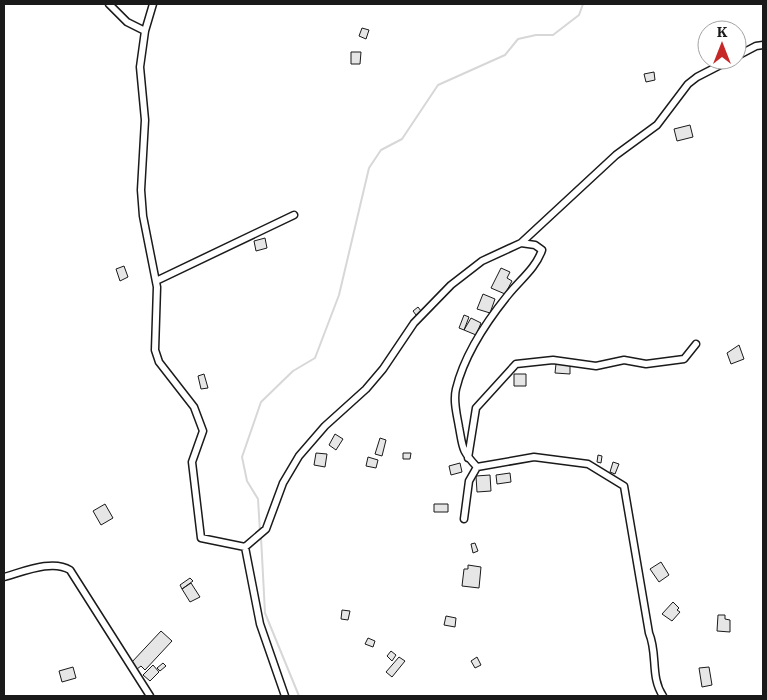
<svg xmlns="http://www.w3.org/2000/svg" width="767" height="700" font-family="'IBM Plex Serif',serif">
	<rect width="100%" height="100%" fill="#fff"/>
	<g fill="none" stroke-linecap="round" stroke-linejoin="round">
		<path stroke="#d7d7d7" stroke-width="2" d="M260 532 258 499 247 481 242 457 261 402 293 371 315 358 339 295 369 168 381 150 402 139 438 85 505 55 518 39 536 35H553L579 15 583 4
			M261 537 265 613 299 696"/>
	</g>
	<path fill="#e6e6e6" stroke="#1a1a1a" d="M362 28 369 30 366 39 359 36Z
		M351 52H361L360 64H351Z
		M654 72 655 80 646 82 644 74Z
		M690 125 693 137 677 141 674 129Z
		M265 238 267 248 256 251 254 241Z
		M124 266 128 277 120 281 116 269Z
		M501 268 510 272 507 278 512 281 505 294 491 288Z
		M483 294 495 299 490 313 477 309Z
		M418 307 421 311 416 315 413 311Z
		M464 315 469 317 464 330 459 328Z
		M471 318 481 323 476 335 464 330Z
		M739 345 744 359 731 364 727 353Z
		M556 364H570V374L555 373Z
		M204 374 208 388 201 389 198 376Z
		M514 374H526V386H514Z
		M335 434 343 439 336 450 329 445Z
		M380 438 386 440 382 456 375 454Z
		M316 453 327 454 325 467 314 465Z
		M403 453H411L410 459H403Z
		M598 455 602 456 601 463 597 462Z
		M368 457 378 460 376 468 366 466Z
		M613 462 619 464 615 474 610 472Z
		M460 463 462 472 451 475 449 466Z
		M510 473 511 482 497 484 496 475Z
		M490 475 491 491 477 492 476 476Z
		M105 504 113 518 101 525 93 511Z
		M434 504H448V512H434Z
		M475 543 478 551 473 553 471 544Z
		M661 562 669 575 659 582 650 569Z
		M468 565 481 567 479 588 462 586 464 569H468Z
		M190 578 193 581 182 589 180 585Z
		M191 583 200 597 190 602 182 589Z
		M673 602 679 608 677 610 680 612 672 621 662 614Z
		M342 610 350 611 348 620 341 619Z
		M718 615H725V619L730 620V632L717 631Z
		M446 616 456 618 455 627 444 625Z
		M161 631 172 641 145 670 141 666 137 669 131 663Z
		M368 638 375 641 373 647 365 644Z
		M391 651 396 655 392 661 387 656Z
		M399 657 405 661 392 677 386 672Z
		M477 657 481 665 475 668 471 661Z
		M163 663 166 666 160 671 157 668Z
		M153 665 159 672 150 681 143 675Z
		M73 667 76 678 62 682 59 671Z
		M709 667 712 685 702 687 699 668Z"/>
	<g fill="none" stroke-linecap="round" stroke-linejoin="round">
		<g stroke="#1a1a1a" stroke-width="9">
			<path id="minor" d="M109 4 127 22 145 31
				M153 4 145 31 140 67 145 120 141 190 143 216 157 287 155 350 159 362 194 407 203 431 192 462 201 538 245 547 260 624 285 696
				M737 56 756 46 763 45
				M156 281 294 215
				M468 458 476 408 516 364 553 360 596 366 624 360 646 364 684 359 696 344
				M477 467C461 450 463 448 459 427 457 415 453 401 456 389 464 356 487 321 508 295 520 280 536 268 542 250L535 245 521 243
				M464 519 469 481 477 467 534 457 588 464 624 486 649 633C658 654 650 677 663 696
				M245 547 266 529 283 483 299 456 325 426 366 389 383 369 414 323 451 285 482 261 521 243 616 155 657 125 688 84 697 77 730 60
				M4 577C23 572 52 559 70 570L150 696"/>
		</g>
		<use href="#minor" stroke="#fff" stroke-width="6"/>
	</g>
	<rect width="767" height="700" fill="none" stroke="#1a1a1a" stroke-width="10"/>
	<g transform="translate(722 45)"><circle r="24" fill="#ffffff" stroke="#a3a3a3"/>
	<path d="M0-4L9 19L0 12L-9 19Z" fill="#c62828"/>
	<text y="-8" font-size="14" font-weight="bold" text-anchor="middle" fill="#1a1a1a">K</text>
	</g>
</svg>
